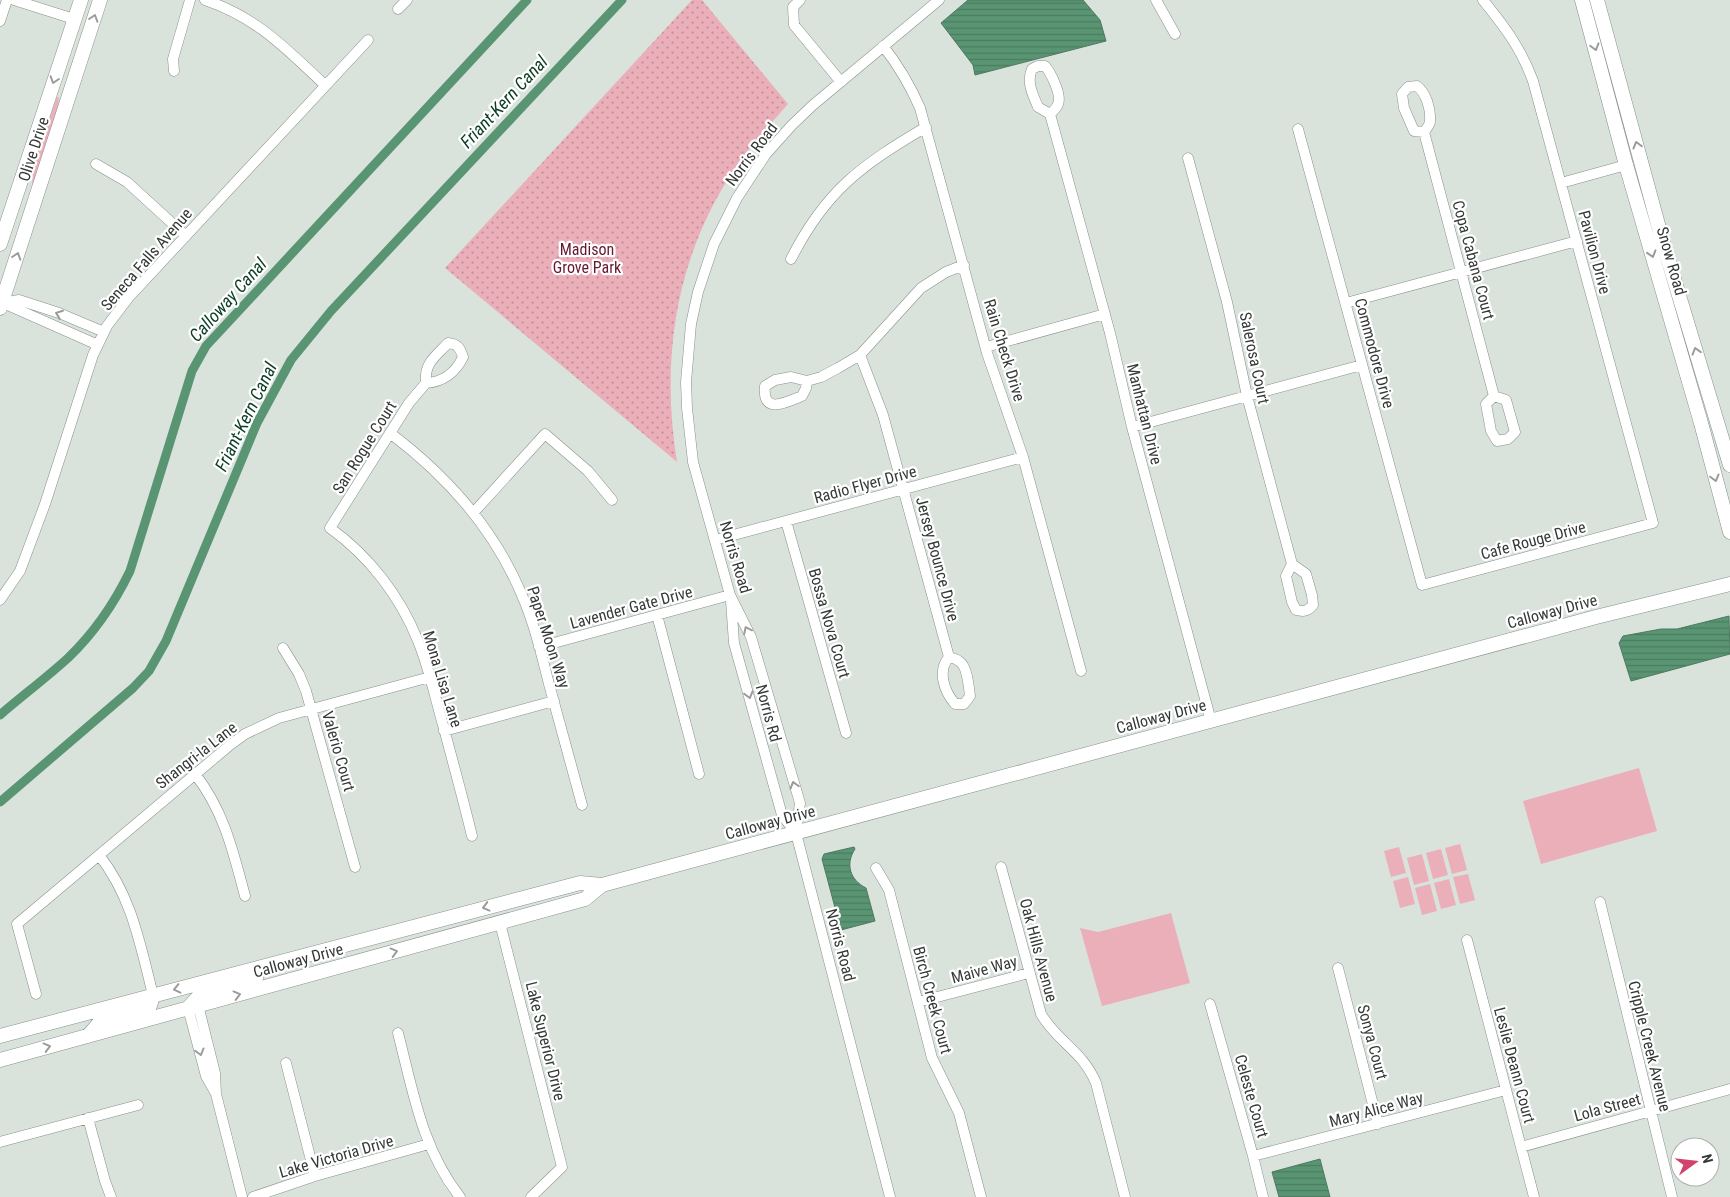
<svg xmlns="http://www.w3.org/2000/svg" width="1730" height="1197" font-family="'Roboto Condensed',sans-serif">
	<defs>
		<pattern id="park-dots" width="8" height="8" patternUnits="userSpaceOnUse" patternTransform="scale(1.25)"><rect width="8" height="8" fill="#ebafb9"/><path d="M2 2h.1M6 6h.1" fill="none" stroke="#bf8f97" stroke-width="1.8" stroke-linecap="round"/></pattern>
		<pattern id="water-rules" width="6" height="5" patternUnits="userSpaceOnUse" patternTransform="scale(1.25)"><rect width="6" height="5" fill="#599573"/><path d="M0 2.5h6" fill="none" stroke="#4a7b5f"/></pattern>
	</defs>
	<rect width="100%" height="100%" fill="#d9e3dc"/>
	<path fill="#ebafb9" d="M57 97 59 98 57 113 34 190 32 188 33 167Z
		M1639 768 1657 831 1541 864 1523 801Z
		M1460 844 1467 870 1452 874 1445 848Z
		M1399 847 1406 873 1391 877 1384 851Z
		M1441 849 1448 875 1433 879 1426 853Z
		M1422 854 1429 881 1414 885 1407 858Z
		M1468 874 1475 900 1460 904 1453 877Z
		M1408 877 1415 904 1400 908 1393 881Z
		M1449 879 1456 905 1441 909 1434 883Z
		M1430 884 1437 911 1422 915 1415 888Z
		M1171 913 1190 983 1102 1006 1080 928 1098 932Z"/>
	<path fill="url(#park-dots)" d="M692 0H702L788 104C774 120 759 136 746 153 678 243 659 352 677 462L445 268Z"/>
	<path fill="url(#water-rules)" stroke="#4e7961" d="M968 0H1083L1100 20 1106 41 975 75 973 65 941 23Z
		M1729 616 1730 654 1631 681 1619 643 1623 636 1661 629H1677Z
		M854 847 855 849C845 864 850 880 866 888L875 921 841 930 822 859 824 854Z
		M1320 1159 1330 1197H1279L1272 1172Z"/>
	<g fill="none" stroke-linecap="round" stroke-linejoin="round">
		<path stroke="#599573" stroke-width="9" d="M0 715C22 696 46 678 68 658 93 634 115 602 130 571L192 371 206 346 527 0
			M0 802 133 688 149 671 166 641 257 423 291 360 331 311 622 0"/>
		<g stroke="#88918b" stroke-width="11">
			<path id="minor" d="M14 0 74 19
				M205 0C258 18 285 48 325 85
				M800 0 793 7 794 25 841 82
				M1156 0 1175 34
				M398 9 407 0
				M0 21 7 0
				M883 46C899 66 910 85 920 108L987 353 1023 457 1081 671
				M174 71 173 59 190 0
				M1050 114 1038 107C1033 95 1026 82 1032 69L1038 66H1045C1051 73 1062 95 1058 104 1057 108 1053 111 1050 114L1110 333 1132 427 1211 721
				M1298 129 1422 585 1653 523 1533 81C1521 48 1504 26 1483 0
				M1424 132 1414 131 1404 108 1402 94 1408 87 1417 86C1426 93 1431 109 1430 121 1430 125 1426 129 1424 132L1494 396 1506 400 1515 432 1508 439 1497 441 1491 431 1486 404 1494 396
				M1188 158 1227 302 1247 396 1292 564 1286 576 1292 602 1296 610C1304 612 1308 611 1313 605L1312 595 1306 574 1292 564
				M96 164 127 182 186 236
				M1561 183 1626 165
				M791 259C826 190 862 165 926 127
				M2 303 19 300 59 313 104 332
				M3 303 98 345
				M1346 303 1577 241
				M986 347 1105 314
				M860 355 883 415 949 657C937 671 944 691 955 704H964L970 696C969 688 967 666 960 662 957 659 952 658 949 657
				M807 381 806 388 802 396C785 403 762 415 765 386L775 380 791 377 807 381 821 377 838 368 860 355 921 288 946 272 964 265
				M426 383C443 382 456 372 463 357 460 348 458 344 448 343 435 357 424 363 426 383L409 403 330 528C369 556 400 596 418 641 429 668 435 697 443 725 453 762 463 799 472 836
				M1132 427 1362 365
				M390 433C447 476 493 527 521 593 534 622 541 653 549 684 560 724 571 765 582 805
				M474 512 545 434 588 471 612 500
				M786 521 846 733
				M715 540 1023 457
				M0 600 20 571 45 504 93 355 107 326 129 297 368 40
				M731 601 734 643 782 815 796 833
				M657 615 699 774
				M539 647 730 595
				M283 648 299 674 306 691 355 867
				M444 731 554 701
				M195 774C224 811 233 851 245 896
				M99 855C132 897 140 944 153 995
				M1001 867 1041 1014C1058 1043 1082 1050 1096 1083L1125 1197
				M876 868 889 890 932 1058 959 1113 981 1197
				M1600 902 1672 1197
				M500 923 562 1167 531 1197
				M1467 940 1534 1197
				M1338 968 1378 1124
				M36 994 17 924 230 745 245 734 279 718 430 677
				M918 1002 1029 973
				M1210 1004 1253 1156 1263 1197
				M198 1005 215 1073 216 1094 242 1197
				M188 1008 206 1076 215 1092
				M398 1033C413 1091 422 1149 460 1197
				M286 1063 315 1176
				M88 1118 105 1181 111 1197
				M0 1142 138 1105
				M1521 1147 1730 1089
				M1253 1156 1506 1090
				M253 1197 315 1176 429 1144
				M890 1197 796 833 800 803 751 637 730 595 693 462 687 408 686 382 691 324 698 292 714 244 737 198 766 154 792 125 813 105 939 0"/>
		</g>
		<g stroke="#88918b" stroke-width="15">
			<path id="major" d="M1582 0 1626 165 1701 423 1730 532
				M1597 0 1662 239 1730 465
				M0 244 81 0
				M0 308 100 0
				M188 1008 201 994 256 978
				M0 1036 580 883 602 885 1596 617 1730 584
				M88 1036 100 1022 143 1010 150 1006 153 995
				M0 1060 585 899 602 885"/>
		</g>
		<use href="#minor" stroke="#fff" stroke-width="10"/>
		<use href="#major" stroke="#fff" stroke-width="14"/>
	</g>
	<defs><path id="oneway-chevron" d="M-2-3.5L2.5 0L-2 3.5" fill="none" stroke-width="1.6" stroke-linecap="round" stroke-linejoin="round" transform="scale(1.25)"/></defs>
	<g stroke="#9a9c9a">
		<use href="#oneway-chevron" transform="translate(94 18) rotate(-72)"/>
		<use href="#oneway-chevron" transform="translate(1595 47) rotate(74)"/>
		<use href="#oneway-chevron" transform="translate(54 80) rotate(108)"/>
		<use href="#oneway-chevron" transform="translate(1637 145) rotate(-105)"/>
		<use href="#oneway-chevron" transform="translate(1652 254) rotate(73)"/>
		<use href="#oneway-chevron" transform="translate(17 256) rotate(-72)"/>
		<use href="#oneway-chevron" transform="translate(59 314) rotate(-159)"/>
		<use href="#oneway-chevron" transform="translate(1696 351) rotate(-107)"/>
		<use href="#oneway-chevron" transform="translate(1715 478) rotate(75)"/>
		<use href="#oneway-chevron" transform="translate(747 630) rotate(-116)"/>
		<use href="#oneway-chevron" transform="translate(749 695) rotate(75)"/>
		<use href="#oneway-chevron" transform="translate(794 785) rotate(-106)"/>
		<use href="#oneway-chevron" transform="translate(486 907) rotate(165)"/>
		<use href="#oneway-chevron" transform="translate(394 952) rotate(-15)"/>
		<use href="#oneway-chevron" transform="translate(177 989) rotate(167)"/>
		<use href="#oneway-chevron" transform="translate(237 995) rotate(-15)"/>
		<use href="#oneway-chevron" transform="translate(47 1047) rotate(-15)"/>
		<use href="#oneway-chevron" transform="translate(200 1052) rotate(75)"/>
	</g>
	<g text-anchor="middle" stroke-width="4.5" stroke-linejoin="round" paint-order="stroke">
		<g font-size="16" fill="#343836" stroke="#fff">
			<text transform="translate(33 149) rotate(-72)" y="6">Olive Drive</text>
			<text transform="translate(751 154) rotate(-53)" y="6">Norris Road</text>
			<text transform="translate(1595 252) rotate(75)" y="6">Pavilion Drive</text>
			<text transform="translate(146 259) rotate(-49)" y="6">Seneca Falls Avenue</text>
			<text transform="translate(1474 260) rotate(75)" y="6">Copa Cabana Court</text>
			<text transform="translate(1672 261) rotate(74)" y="6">Snow Road</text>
			<text transform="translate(1005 350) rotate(73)" y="6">Rain Check Drive</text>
			<text transform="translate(1375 353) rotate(75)" y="6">Commodore Drive</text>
			<text transform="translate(1255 358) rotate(78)" y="6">Salerosa Court</text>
			<text transform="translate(1145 414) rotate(76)" y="6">Manhattan Drive</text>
			<text transform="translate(364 447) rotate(-58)" y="6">San Rogue Court</text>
			<text transform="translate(865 484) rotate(-15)" y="6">Radio Flyer Drive</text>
			<text transform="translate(1533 540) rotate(-15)" y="6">Cafe Rouge Drive</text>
			<text transform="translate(736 557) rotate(73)" y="6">Norris Road</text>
			<text transform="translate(938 559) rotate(75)" y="6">Jersey Bounce Drive</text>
			<text transform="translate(631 607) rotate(-15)" y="6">Lavender Gate Drive</text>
			<text transform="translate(1552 611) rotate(-15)" y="6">Calloway Drive</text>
			<text transform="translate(830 623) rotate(74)" y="6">Bossa Nova Court</text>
			<text transform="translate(549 637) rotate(72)" y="6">Paper Moon Way</text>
			<text transform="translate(443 679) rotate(73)" y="6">Mona Lisa Lane</text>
			<text transform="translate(769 713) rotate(75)" y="6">Norris Rd</text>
			<text transform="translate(1161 716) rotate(-15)" y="6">Calloway Drive</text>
			<text transform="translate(339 751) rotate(74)" y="6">Valerio Court</text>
			<text transform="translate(196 755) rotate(-38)" y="6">Shangri-la Lane</text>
			<text transform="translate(770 822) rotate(-15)" y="6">Calloway Drive</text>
			<text transform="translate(841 945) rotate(75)" y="6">Norris Road</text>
			<text transform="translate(1039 950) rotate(75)" y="6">Oak Hills Avenue</text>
			<text transform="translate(298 960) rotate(-15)" y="6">Calloway Drive</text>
			<text transform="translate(984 969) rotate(-15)" y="6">Maive Way</text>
			<text transform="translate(933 1000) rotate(75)" y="6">Birch Creek Court</text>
			<text transform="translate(546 1041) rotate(76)" y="6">Lake Superior Drive</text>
			<text transform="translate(1373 1042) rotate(75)" y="6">Sonya Court</text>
			<text transform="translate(1650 1046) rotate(76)" y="6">Cripple Creek Avenue</text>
			<text transform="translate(1515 1065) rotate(75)" y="6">Leslie Deann Court</text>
			<text transform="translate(1252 1096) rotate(74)" y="6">Celeste Court</text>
			<text transform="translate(1607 1107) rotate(-15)" y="6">Lola Street</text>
			<text transform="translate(1376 1109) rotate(-15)" y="6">Mary Alice Way</text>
			<text transform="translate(336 1156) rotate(-16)" y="6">Lake Victoria Drive</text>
		</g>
		<g font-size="16" fill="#66182f" stroke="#fff">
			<text x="587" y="255">Madison<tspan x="587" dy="18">Grove Park</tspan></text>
		</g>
		<g font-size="18" font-style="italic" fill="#0b3d25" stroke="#fff">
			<text transform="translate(504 102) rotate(-47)" y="6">Friant-Kern Canal</text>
			<text transform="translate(228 300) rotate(-48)" y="6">Calloway Canal</text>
			<text transform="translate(246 417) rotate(-64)" y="6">Friant-Kern Canal</text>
		</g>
	</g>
	<g transform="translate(1695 1162) rotate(75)"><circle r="24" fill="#ffffff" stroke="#aeafaf"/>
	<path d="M0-4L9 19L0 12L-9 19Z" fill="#d1436a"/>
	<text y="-8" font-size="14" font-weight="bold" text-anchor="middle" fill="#343836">N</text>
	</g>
</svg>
